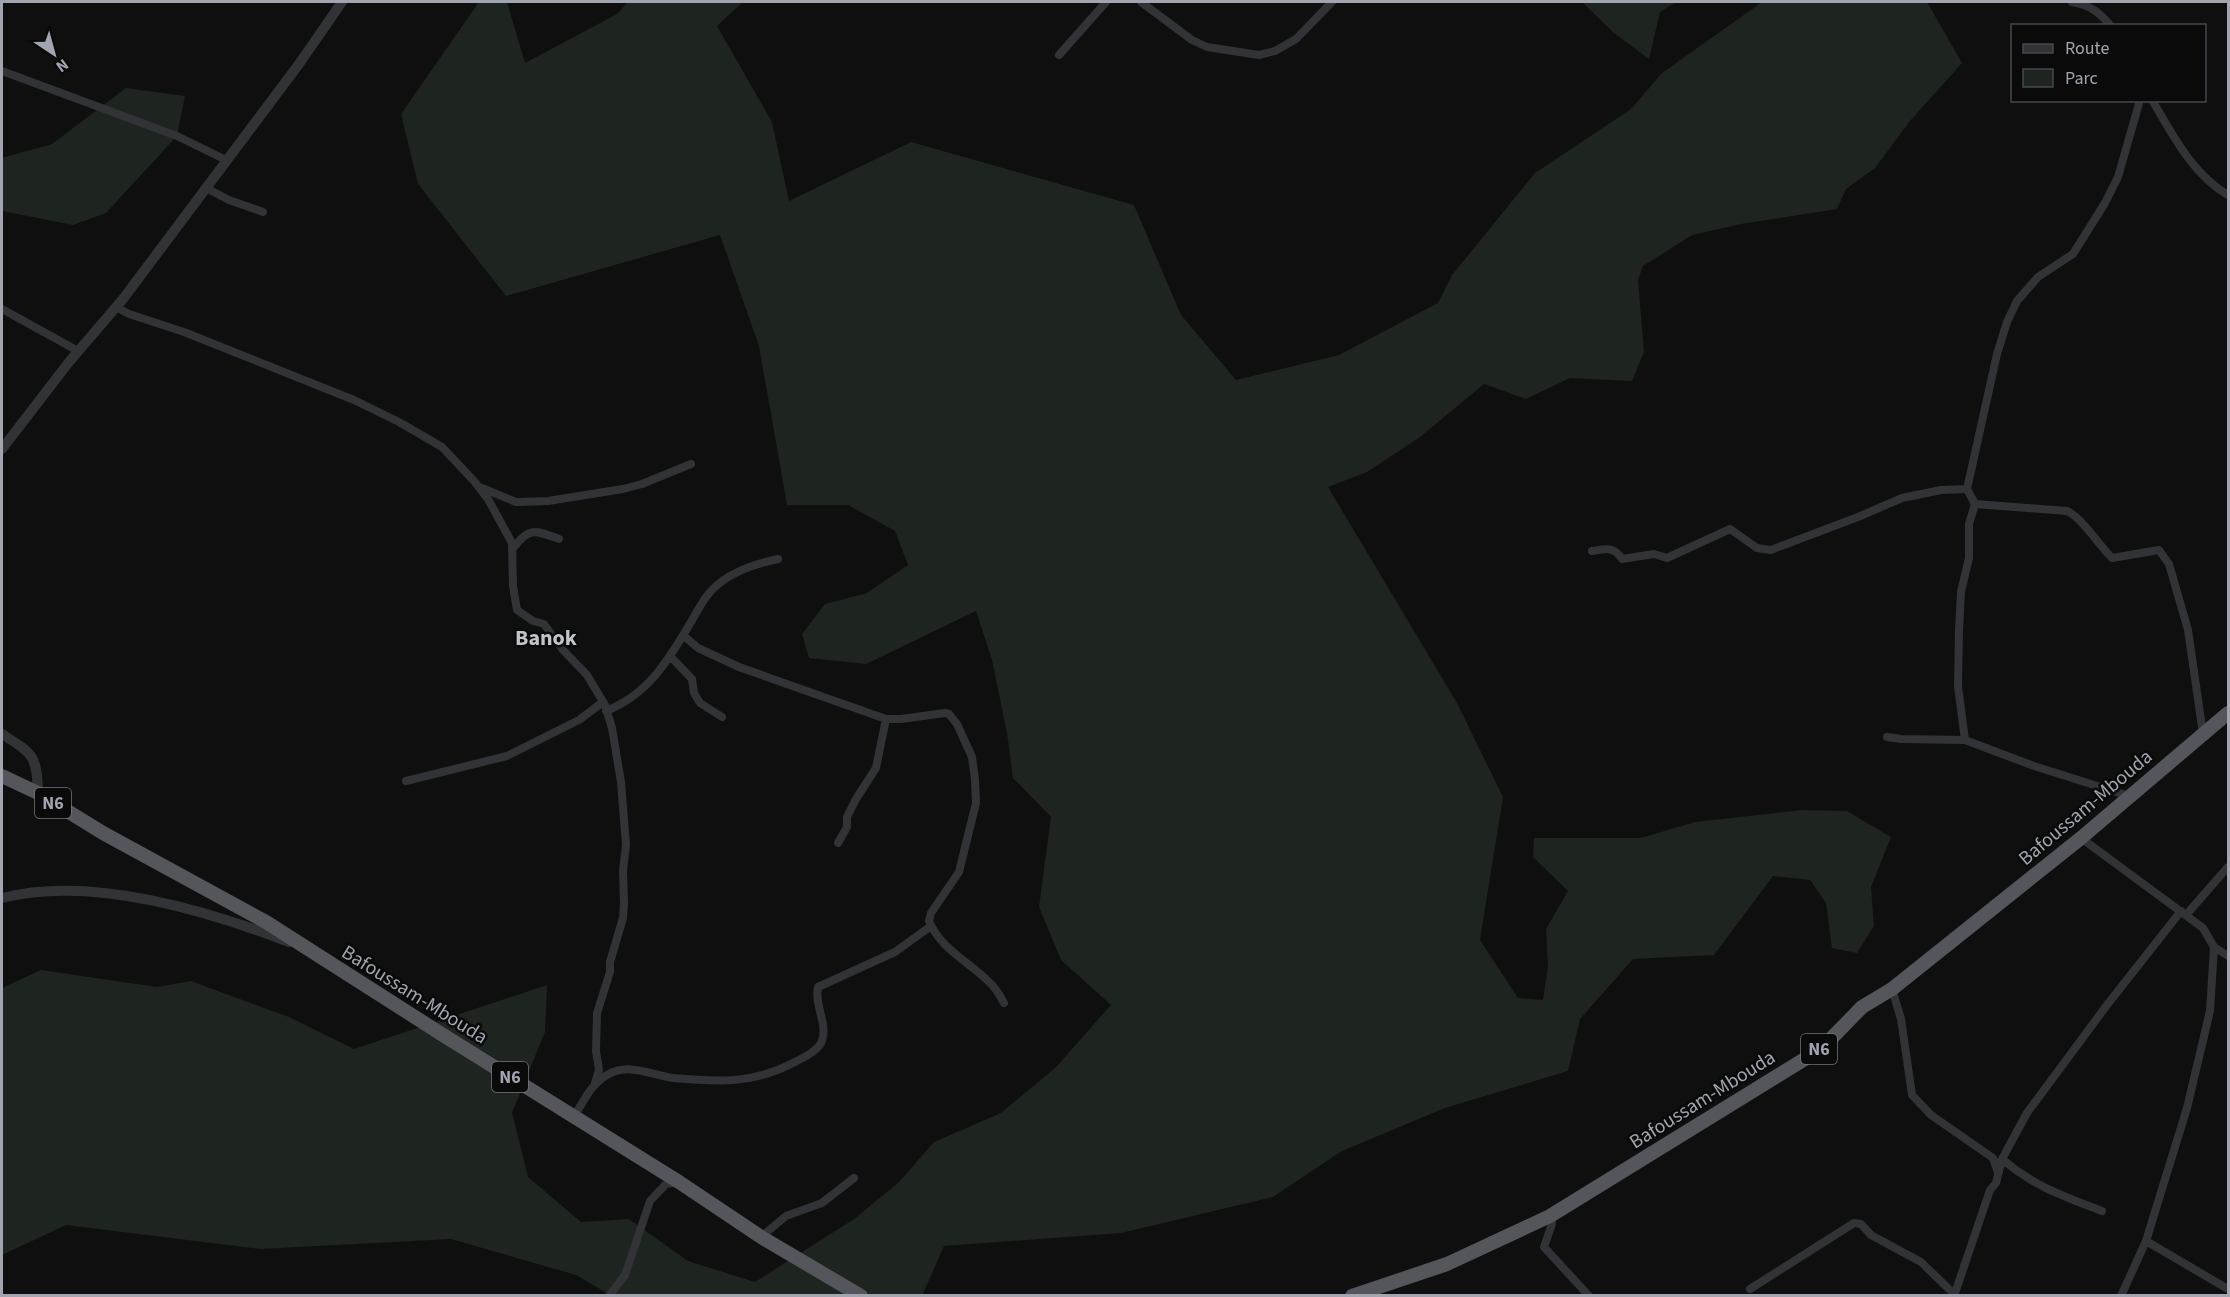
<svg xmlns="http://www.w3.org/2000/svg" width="2230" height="1297" font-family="'Source Sans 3',sans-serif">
	<rect width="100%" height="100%" fill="#0f0f10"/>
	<path fill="#1e241f" d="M479 2H507L525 63 617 14 628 2H743L717 26 772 122 789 201 911 142 1134 205 1181 315 1236 380 1339 355 1438 303 1452 275 1535 173 1631 109 1662 73 1762 2H1927L1962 63 1910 121 1875 168 1846 189 1837 209 1741 224 1692 235 1643 266 1638 280 1644 352 1632 381 1570 378 1526 399 1484 384 1420 437 1367 472 1328 487 1457 703 1503 797 1480 940 1518 998 1543 1000 1548 966 1546 929 1568 891 1533 857 1534 838H1641L1695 822 1802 810 1847 811 1891 837 1871 887 1874 926 1857 953 1832 948 1826 903 1810 880 1773 876 1714 955 1633 959 1580 1019 1568 1071 1445 1108 1342 1151 1273 1197 1121 1233 944 1246 922 1296 610 1295 576 1275 451 1239 261 1249 66 1225 2 1255V988L41 970 157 987 191 981 289 1017 354 1049 547 985 545 1032 512 1113 528 1177 581 1222 629 1219 688 1261 755 1282 854 1219 899 1182 934 1142 1001 1113 1056 1067 1111 1005 1061 960 1039 907 1051 817 1013 778 1007 733 992 660 976 611 866 664 809 658 802 634 825 604 867 593 908 565 895 531 848 505H787L759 346 720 235 506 296 418 184 401 114Z
		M1582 2H1676L1660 12 1649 59 1614 33Z
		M126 88 185 96 177 136 106 213 73 225 2 211V158L52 144Z"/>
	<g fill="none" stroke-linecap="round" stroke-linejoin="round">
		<path stroke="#323337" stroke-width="8" d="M1141 2 1192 40 1207 47 1259 55 1275 51 1296 39 1332 2
			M2072 2C2090 5 2099 12 2111 26
			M1059 55 1106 2
			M2 71 177 136 226 160
			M2152 100C2173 135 2192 174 2228 195
			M206 188 229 200 263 212
			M116 307 129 314 184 332 354 400 399 422 442 447 474 481 488 499 512 543 513 586 517 610 533 621 544 624 563 650 587 675 605 705 612 728 621 782 626 845 623 870 624 904 623 918 610 962V972L597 1013 596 1051 599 1070 595 1083
			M2 309 78 351
			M482 488 516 502 548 501 623 489 642 484 691 464
			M1975 504 2067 511C2081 517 2099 545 2112 558L2159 550 2169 564 2188 630 2203 734
			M514 547C530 526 537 531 559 539
			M1592 551C1606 549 1614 546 1622 559L1654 554 1667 558 1730 529 1757 548 1771 550 1858 517 1902 498 1941 490 1967 489
			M683 635 698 648 739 667 886 719H901L945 713 949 714 957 724 972 757 975 779 976 803 959 872 931 913 929 921C941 950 970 962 990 983 996 988 1000 996 1004 1003
			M671 657 692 679 694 693 700 703 722 717
			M606 711C649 694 669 659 691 622 697 612 703 599 712 590 729 572 754 564 778 559
			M1887 737 1901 739 1965 740 2034 766 2129 796
			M1965 740 1958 686 1959 630 1961 592 1969 558V524L1975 504 1967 489 1997 354 2007 322 2017 301 2038 277 2073 254 2105 203 2118 177 2140 100
			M406 781 507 756 579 720 603 702
			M2081 838 2203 928 2214 947 2210 1011 2187 1108 2146 1241 2121 1296
			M838 843 847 827V817L856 799 876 768 886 719
			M2186 915 2228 867
			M2214 947 2228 956
			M1892 989 1901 1019 1912 1095 1931 1115 1993 1158 1998 1173
			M574 1117C583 1102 591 1084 607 1075 629 1062 651 1075 673 1078 718 1082 753 1084 793 1063 803 1058 818 1051 822 1041 828 1024 814 1005 818 987L895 952 931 926
			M2002 1159C2035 1187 2063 1196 2102 1211
			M1550 1216 1552 1224 1544 1247 1589 1296
			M761 1237 786 1216 822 1203 854 1178
			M2146 1241 2228 1289
			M1750 1289 1854 1223 1861 1224 1871 1235 1921 1262 1954 1294
			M609 1296 625 1275 650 1201 666 1184 678 1182
			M1954 1296 1990 1190 1996 1183 2002 1159 2027 1113 2107 1005 2181 911"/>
		<path stroke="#323337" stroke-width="10" d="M2 449 69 362 123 299 299 64 342 2
			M2 734C33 754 37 755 38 793
			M2 898C91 875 206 910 289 942"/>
		<path stroke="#55565c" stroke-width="14" d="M2 776 38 793 103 833 266 922 443 1035 679 1182 761 1237 861 1296
			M1352 1296 1447 1264 1550 1216 1821 1049 1862 1007 1892 989 2081 838 2228 713"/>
	</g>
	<g text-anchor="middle" stroke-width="5" stroke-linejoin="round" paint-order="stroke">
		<g fill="#0a0a0b" stroke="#74767e" stroke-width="1.5">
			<rect x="35" y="788" width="36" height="30" rx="4.5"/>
			<rect x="1801" y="1034" width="36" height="30" rx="4.5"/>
			<rect x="492" y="1062" width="36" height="30" rx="4.5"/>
		</g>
		<g font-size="18" font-weight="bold" fill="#a1a5b0">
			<text x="53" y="809">N6</text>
			<text x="1819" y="1055">N6</text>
			<text x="510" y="1083">N6</text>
		</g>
		<g font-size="20" fill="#a1a5b0" stroke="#0a0a0b">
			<text transform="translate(2085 807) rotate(-40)" y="7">Bafoussam-Mbouda</text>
			<text transform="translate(415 994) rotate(32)" y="7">Bafoussam-Mbouda</text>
			<text transform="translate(1702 1099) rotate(-32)" y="7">Bafoussam-Mbouda</text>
		</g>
		<g font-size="22" font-weight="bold" fill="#c2c4cc" stroke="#0a0a0b">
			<text x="546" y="645">Banok</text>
		</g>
	</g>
	<rect width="2230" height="1297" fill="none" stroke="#a1a5b0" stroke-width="6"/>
	<rect x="2011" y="24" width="195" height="78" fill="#0a0a0b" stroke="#46484d" stroke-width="1.5"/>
	<rect x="2023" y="44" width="30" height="9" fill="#323337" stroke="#46484d" stroke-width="1.5"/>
	<text x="2065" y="54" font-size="18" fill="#a1a5b0">Route</text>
	<rect x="2023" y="69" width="30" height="18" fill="#1e241f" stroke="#46484d" stroke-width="1.5"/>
	<text x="2065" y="84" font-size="18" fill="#a1a5b0">Parc</text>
	<g transform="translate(54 54) rotate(144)" stroke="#0a0a0b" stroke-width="4.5" paint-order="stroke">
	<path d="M0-4.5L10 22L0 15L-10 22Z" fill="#a1a5b0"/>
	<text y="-9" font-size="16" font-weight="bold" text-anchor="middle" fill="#a1a5b0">N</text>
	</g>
</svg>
